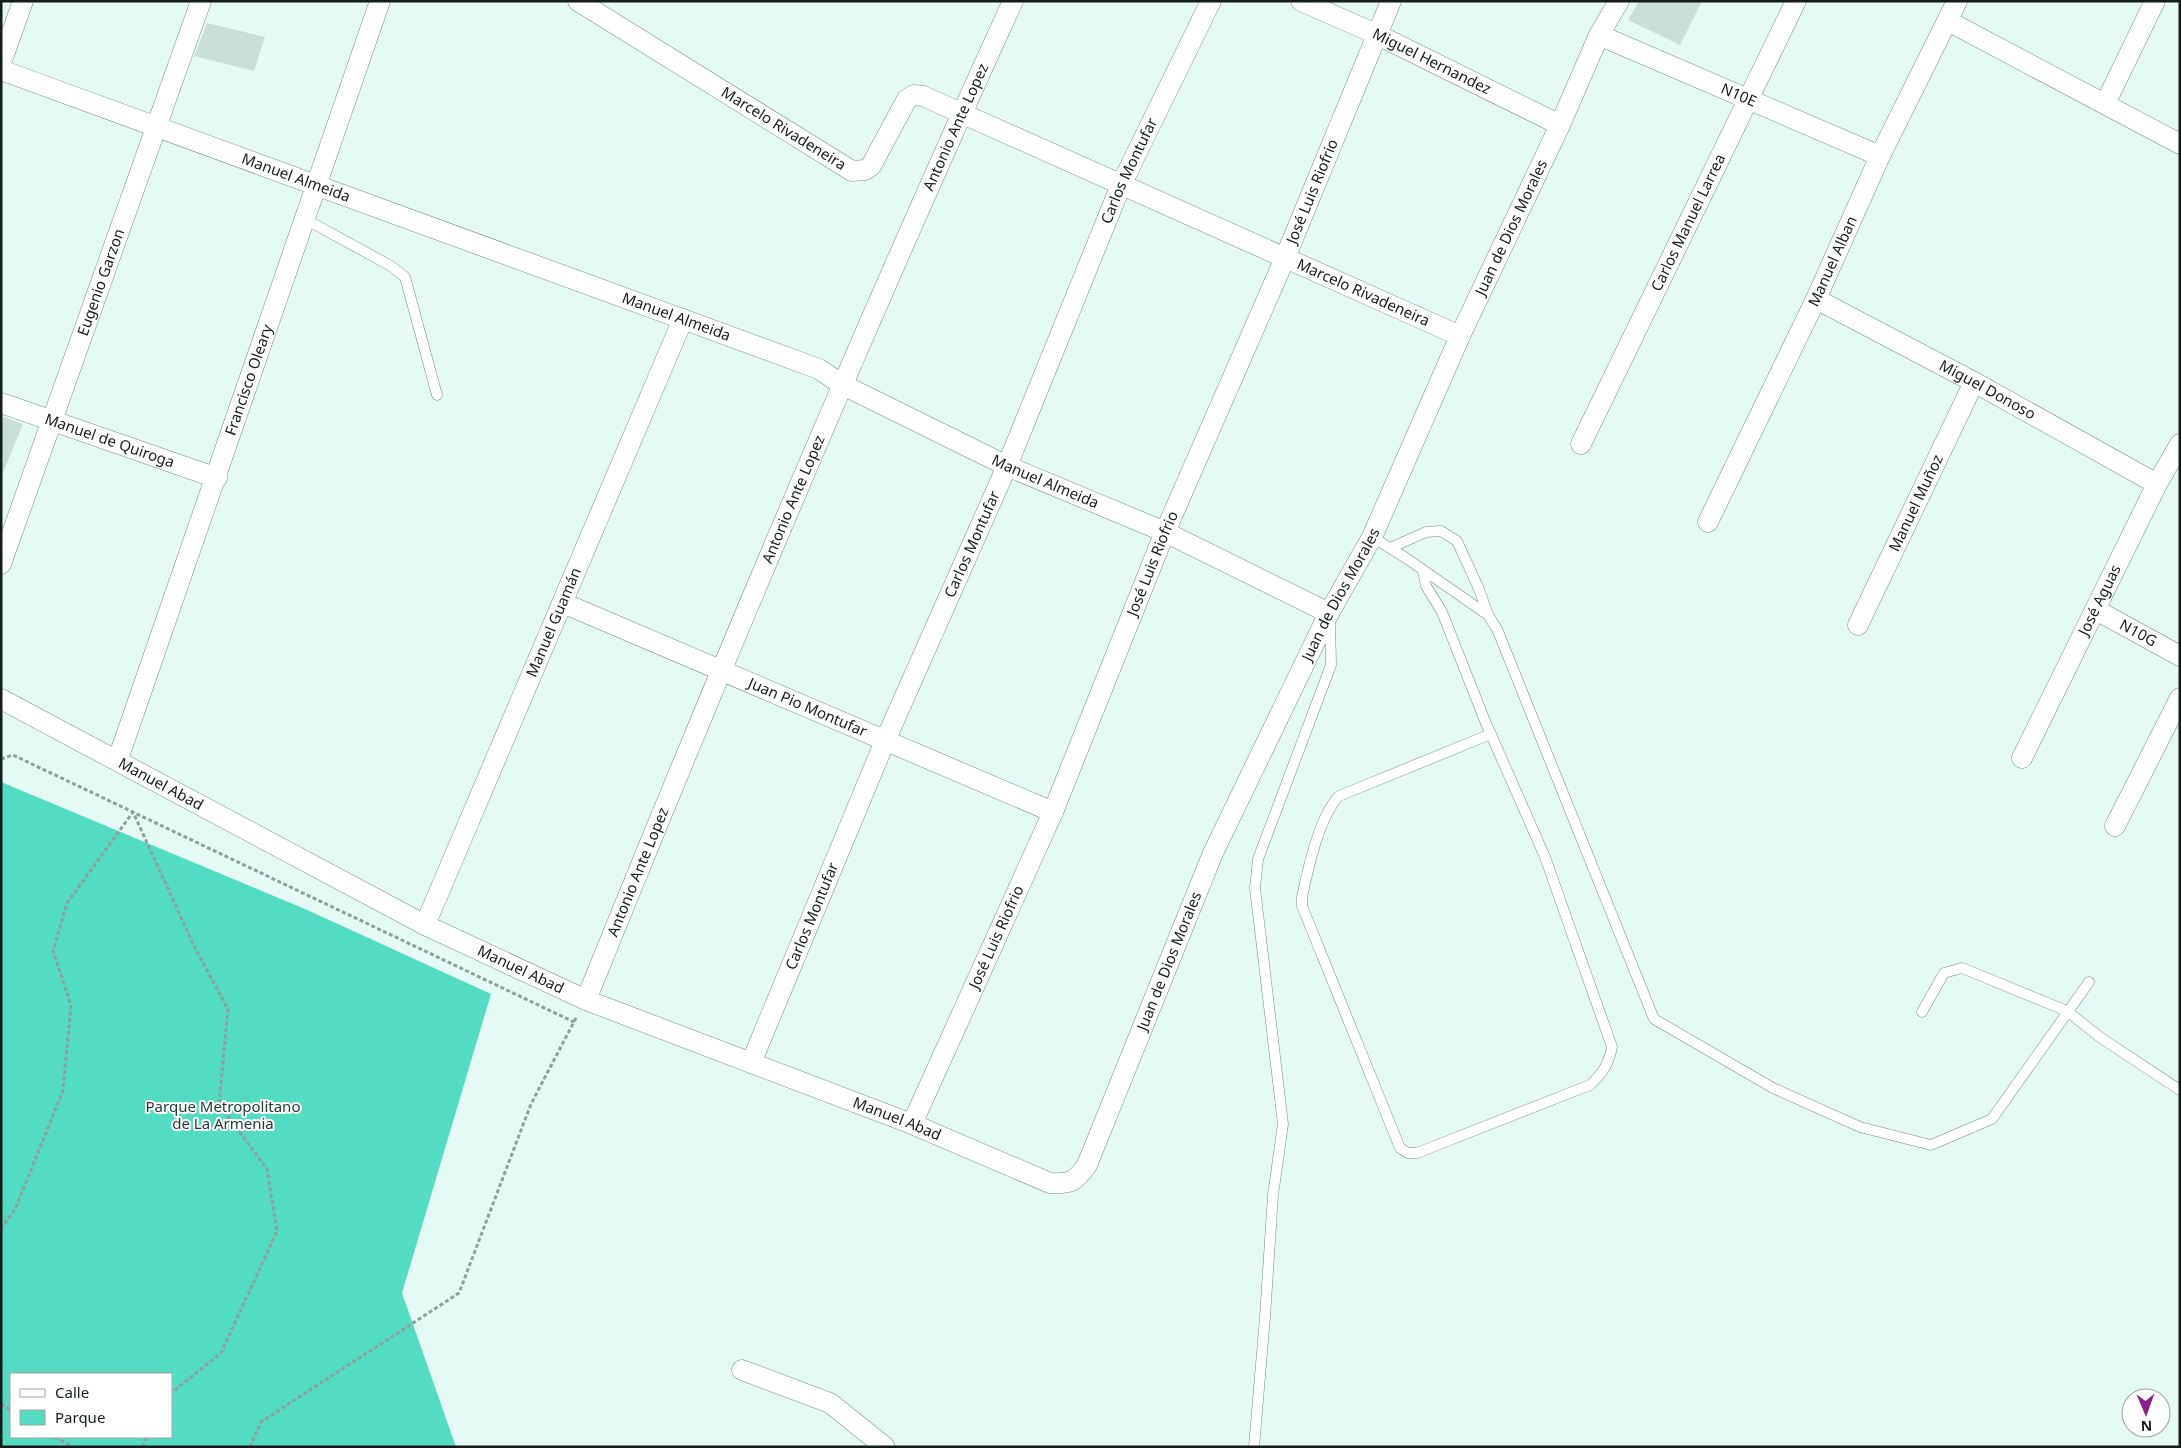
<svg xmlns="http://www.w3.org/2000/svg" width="2181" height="1448" font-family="'Noto Sans',sans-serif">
	<rect width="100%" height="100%" fill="#e5faf4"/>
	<path fill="#53dcc2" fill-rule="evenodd" d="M1 782 305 909 491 994 402 1293 456 1447H1ZM11 1374H171V1437H11Z"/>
	<path fill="#c9ded8" d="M1639 1H1702L1680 45 1628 20Z
		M207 23 265 37 254 71 194 56Z
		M1 416 23 424 2 475H1Z"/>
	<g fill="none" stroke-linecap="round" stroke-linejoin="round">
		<g stroke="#798c87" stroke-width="11">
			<path id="lane" d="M305 219 391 266 405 277 437 395
				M1372 537 1406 558 1488 615 1497 629 1654 1019 1773 1088 1860 1127 1931 1145 1992 1119 2089 982
				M1390 548 1426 532 1441 531 1457 541 1479 589 1488 615
				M1423 571 1426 586 1442 612 1485 721 1545 857 1612 1047C1609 1064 1602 1074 1590 1085L1417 1153H1408L1400 1148 1302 906V897C1308 869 1319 817 1339 796L1491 734
				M1922 1012 1944 973 1962 968 2067 1011 2101 1038 2180 1090
				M1254 1447 1265 1317 1273 1195 1283 1124 1255 888 1258 859 1331 665 1330 622"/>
		</g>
		<g stroke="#798c87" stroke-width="21">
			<g id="street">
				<path id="s1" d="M578 1 852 171 865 170 871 166 907 99 914 95 923 96 1460 336"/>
				<path id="s2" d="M1301 1 1376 34 1560 125"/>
				<path d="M1948 21 2180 144"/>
				<path id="s3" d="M1599 35 1880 156"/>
				<path d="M1 63 23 1"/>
				<path id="s4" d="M1 70 819 369 841 384 1007 466 1165 532 1329 613"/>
				<path d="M2105 104 2155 1"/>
				<path id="s5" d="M1816 299 1974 382 2157 484"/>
				<path id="s6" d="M1 403 217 478"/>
				<path id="s7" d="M1581 444 1796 1"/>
				<path id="s8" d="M1708 522 1816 299 1880 156 1957 1"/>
				<path id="s9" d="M1 564 201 1"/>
				<path id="s10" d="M563 603 1053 812"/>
				<path id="s11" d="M2096 610 2180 656"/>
				<path id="s12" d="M1858 625 1974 382"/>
				<path id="s13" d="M1 699 425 925 586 1000 912 1124 1050 1183C1071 1184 1075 1182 1087 1165L1213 853 1329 613 1372 537 1460 336 1560 125 1599 35 1619 1"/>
				<path id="s14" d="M2022 758 2157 484 2180 444"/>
				<path id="s15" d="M118 759 380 1"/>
				<path d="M2115 826 2180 698"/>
				<path id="s16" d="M425 925 683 319"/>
				<path id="s17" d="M586 1000C722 664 862 331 1013 1"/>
				<path id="s18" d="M751 1063 885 741 1007 466 1121 185 1211 1"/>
				<path id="s19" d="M912 1124 1053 812 1165 532 1285 258 1391 1"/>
				<path d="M742 1370 830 1403 885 1447"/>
			</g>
		</g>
		<path stroke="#8f9f9a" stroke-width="3" stroke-dasharray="4 2.5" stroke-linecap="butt" d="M1 759 13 755 574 1022
			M1 1229 15 1209 63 1091 71 1005 53 951 67 903 133 812 195 948 228 1009 219 1104 267 1169 277 1231 221 1353 171 1393
			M1 1404 11 1410
			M55 1437 72 1447
			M142 1447 147 1437
			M250 1447 261 1422 459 1293 531 1104 577 1016"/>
		<use href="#lane" stroke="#fff" stroke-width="10"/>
		<use href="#street" stroke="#fff" stroke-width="20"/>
	</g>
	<g text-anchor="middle" stroke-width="4" stroke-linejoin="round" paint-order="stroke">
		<g font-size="15" fill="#151d1b" stroke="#fff">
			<text dy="5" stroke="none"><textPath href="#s2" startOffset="144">Miguel Hernandez</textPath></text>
			<text dy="5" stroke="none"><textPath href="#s3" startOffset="152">N10E</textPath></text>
			<text dy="5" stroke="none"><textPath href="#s17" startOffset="948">Antonio Ante Lopez</textPath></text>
			<text dy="5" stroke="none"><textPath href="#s1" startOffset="242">Marcelo Rivadeneira</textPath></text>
			<text dy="5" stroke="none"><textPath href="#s18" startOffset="969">Carlos Montufar</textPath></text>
			<text dy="5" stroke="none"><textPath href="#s4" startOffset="314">Manuel Almeida</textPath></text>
			<text dy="5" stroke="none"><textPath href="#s19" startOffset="1015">José Luis Riofrio</textPath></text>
			<text dy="5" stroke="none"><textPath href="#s7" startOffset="246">Carlos Manuel Larrea</textPath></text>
			<text dy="5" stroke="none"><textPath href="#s13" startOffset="2231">Juan de Dios Morales</textPath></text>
			<text dy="5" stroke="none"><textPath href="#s8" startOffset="289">Manuel Alban</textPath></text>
			<text dy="5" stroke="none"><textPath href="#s9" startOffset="299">Eugenio Garzon</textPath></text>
			<text dy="5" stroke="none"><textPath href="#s1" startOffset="918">Marcelo Rivadeneira</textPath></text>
			<text dy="5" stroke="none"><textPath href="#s4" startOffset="719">Manuel Almeida</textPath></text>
			<text dy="5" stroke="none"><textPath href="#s15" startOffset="401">Francisco Oleary</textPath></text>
			<text dy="5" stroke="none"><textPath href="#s5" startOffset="194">Miguel Donoso</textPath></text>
			<text dy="5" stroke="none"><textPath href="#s6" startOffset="115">Manuel de Quiroga</textPath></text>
			<text dy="5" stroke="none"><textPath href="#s4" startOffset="1124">Manuel Almeida</textPath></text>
			<text dy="5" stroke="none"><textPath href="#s17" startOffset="542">Antonio Ante Lopez</textPath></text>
			<text dy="5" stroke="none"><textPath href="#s12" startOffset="135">Manuel Muñoz</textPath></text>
			<text dy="5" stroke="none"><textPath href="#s18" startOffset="564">Carlos Montufar</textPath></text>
			<text dy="5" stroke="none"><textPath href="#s19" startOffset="610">José Luis Riofrio</textPath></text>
			<text dy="5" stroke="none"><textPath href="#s13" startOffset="1826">Juan de Dios Morales</textPath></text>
			<text dy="5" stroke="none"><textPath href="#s14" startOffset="176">José Aguas</textPath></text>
			<text dy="5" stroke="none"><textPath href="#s16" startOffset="329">Manuel Guamán</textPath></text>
			<text dy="5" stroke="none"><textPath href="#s11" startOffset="48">N10G</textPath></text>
			<text dy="5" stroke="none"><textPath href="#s10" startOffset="266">Juan Pio Montufar</textPath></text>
			<text dy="5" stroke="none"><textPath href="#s13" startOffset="181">Manuel Abad</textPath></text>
			<text dy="5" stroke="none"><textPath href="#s17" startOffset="138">Antonio Ante Lopez</textPath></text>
			<text dy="5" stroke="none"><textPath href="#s18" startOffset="159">Carlos Montufar</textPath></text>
			<text dy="5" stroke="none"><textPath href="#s19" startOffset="205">José Luis Riofrio</textPath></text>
			<text dy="5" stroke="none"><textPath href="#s13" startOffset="1421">Juan de Dios Morales</textPath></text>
			<text dy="5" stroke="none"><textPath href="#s13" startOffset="586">Manuel Abad</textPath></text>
			<text dy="5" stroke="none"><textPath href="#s13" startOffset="991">Manuel Abad</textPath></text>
		</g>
		<g font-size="15" fill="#1f3732" stroke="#fff">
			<text x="223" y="1112">Parque Metropolitano<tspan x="223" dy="17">de La Armenia</tspan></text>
		</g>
	</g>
	<rect width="2181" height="1448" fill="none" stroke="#151d1b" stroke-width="5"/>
	<rect x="10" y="1373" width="162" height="65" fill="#ffffff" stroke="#a1a5a4"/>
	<rect x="20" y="1389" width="25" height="8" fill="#ffffff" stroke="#a1a5a4"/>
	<text x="55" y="1398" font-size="15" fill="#151d1b">Calle</text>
	<rect x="20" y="1410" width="25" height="15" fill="#53dcc2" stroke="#a1a5a4"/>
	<text x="55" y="1423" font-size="15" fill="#151d1b">Parque</text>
	<g transform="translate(2146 1413) rotate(178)"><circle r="24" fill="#ffffff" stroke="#a1a5a4"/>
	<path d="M0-4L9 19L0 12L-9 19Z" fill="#87238b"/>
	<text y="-8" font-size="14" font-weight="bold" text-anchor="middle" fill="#151d1b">N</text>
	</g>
</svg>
